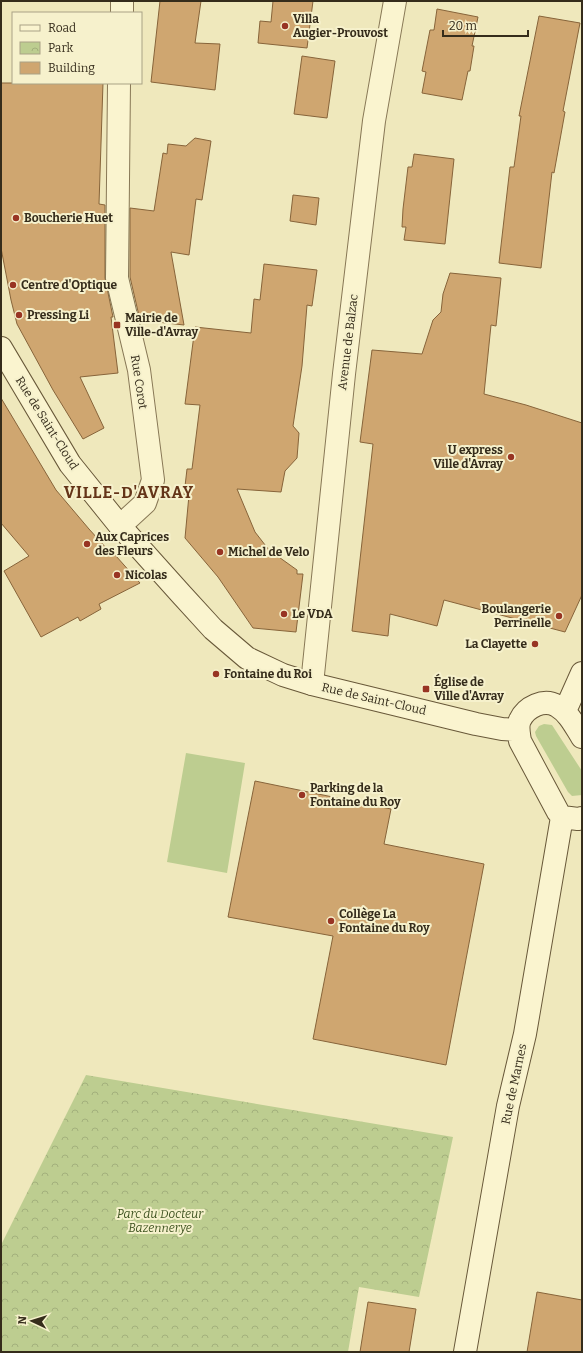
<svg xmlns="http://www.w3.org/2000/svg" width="583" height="1353" font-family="Bitter,serif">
	<defs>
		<pattern id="park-crowns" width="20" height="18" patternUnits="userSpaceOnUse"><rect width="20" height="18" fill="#bdcd90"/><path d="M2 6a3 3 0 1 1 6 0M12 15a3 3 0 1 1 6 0" fill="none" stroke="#a3b07c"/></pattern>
	</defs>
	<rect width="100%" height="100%" fill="#efe8bc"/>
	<path fill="#bdcd90" d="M544 724 552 725 582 771V795L572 796 568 792 536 736 535 732 539 726Z
		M186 753 245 763 227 873 167 862Z"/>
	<path fill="url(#park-crowns)" d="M86 1075 453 1137 419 1297 359 1287 348 1352H1V1245Z"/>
	<path fill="#cfa670" stroke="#87643a" d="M160 1H201L195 43 220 44 215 90 151 82Z
		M273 1H313L307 48 258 43 260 21 271 22Z
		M437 9 478 17 472 46H474L470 71H468L462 100 422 93 426 72 422 71 430 30H434Z
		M539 16 580 23 563 111 565 112 554 173 552 172 541 268 499 263 510 167H514L521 116H519Z
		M302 56 335 61 327 118 294 114Z
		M1 83H103L99 204 105 205V278L113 317H111L118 373 80 377 104 428 83 439 53 390 17 324 11 300 1 248Z
		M195 138 211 141 202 200 196 199 189 255 171 252 184 325 140 320 130 277V208L154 211 163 153 167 154 168 144 186 146Z
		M414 154 454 159 445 244 404 240 406 227H402L403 209 408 167H412Z
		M293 195 319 198 316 225 290 221Z
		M264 264 317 270 312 306 307 305 302 366 293 426 299 433 297 458 285 471 281 492 237 489 255 532 269 550 297 570V574H303L296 632 253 628 218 577 185 538 189 495H184L187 469H192L200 405 185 404 195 327 251 333 254 299 260 300Z
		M450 273 501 278 496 326 491 325 484 394 526 405 582 423V595L565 632 444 600 437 626 390 614 388 636 352 631 373 444 360 442 372 350 422 354 433 320 441 312 443 294Z
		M1 398 56 490 89 529 107 549 116 556 140 583 99 604 101 609 80 621 78 617 41 637 4 571 29 556 1 523Z
		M255 781 391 809 384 844 484 864 446 1065 313 1039 333 936 228 917Z
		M537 1292 582 1300V1352H527Z
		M368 1302 416 1309 409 1352H360Z"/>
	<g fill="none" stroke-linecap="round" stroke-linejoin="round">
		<g stroke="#877755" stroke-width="24">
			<path id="street" d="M122 13V1
				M119 83 117 278 139 370 153 480 145 503 120 526
				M312 684 344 374 374 121 395 1"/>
		</g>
		<g stroke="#685839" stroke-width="24">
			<path id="secondary" d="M1 348 70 464 120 526 181 594 213 629 247 658 283 675 312 684 476 724 502 729 518 730
				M565 711 582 673
				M582 737C575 726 569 713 557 706 544 698 526 707 520 720 517 726 519 734 520 741L558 812 562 817 578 819 582 818
				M465 1352 508 1106 525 1034 562 817"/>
		</g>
		<use href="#street" stroke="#faf4cf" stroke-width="22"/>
		<use href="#secondary" stroke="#faf4cf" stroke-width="22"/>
	</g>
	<g fill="#983423" stroke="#f6f1cc" stroke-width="1.5">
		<circle cx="285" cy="26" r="4"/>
		<circle cx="16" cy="218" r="4"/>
		<circle cx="13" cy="285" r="4"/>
		<circle cx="19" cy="315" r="4"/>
		<rect x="113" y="321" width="8" height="8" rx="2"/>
		<circle cx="511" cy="457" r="4"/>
		<circle cx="87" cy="544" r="4"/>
		<circle cx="220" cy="552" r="4"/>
		<circle cx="117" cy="575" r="4"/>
		<circle cx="284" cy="614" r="4"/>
		<circle cx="559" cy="616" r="4"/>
		<circle cx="535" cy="644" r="4"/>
		<circle cx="216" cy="674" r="4"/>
		<rect x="422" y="685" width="8" height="8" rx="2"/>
		<circle cx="302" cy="795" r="4"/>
		<circle cx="331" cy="921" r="4"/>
	</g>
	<g text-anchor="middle" stroke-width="4" stroke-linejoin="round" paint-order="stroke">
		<g font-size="12" font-weight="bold" fill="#352c1b" stroke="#f6f1cc" text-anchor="start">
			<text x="293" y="23">Villa<tspan x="293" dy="14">Augier-Prouvost</tspan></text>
			<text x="24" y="222">Boucherie Huet</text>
			<text x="21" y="289">Centre d'Optique</text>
			<text x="27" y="319">Pressing Li</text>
			<text x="125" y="322">Mairie de<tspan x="125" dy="14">Ville-d'Avray</tspan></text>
			<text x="503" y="454" text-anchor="end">U express<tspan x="503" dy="14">Ville d'Avray</tspan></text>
			<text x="95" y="541">Aux Caprices<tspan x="95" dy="14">des Fleurs</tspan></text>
			<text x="228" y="556">Michel de Velo</text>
			<text x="125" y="579">Nicolas</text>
			<text x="551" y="613" text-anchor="end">Boulangerie<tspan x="551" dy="14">Perrinelle</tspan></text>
			<text x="292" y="618">Le VDA</text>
			<text x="527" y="648" text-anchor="end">La Clayette</text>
			<text x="224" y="678">Fontaine du Roi</text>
			<text x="434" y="686">Église de<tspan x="434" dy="14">Ville d'Avray</tspan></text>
			<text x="310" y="792">Parking de la<tspan x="310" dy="14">Fontaine du Roy</tspan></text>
			<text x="339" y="918">Collège La<tspan x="339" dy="14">Fontaine du Roy</tspan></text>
		</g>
		<g font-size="12" fill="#352c1b" stroke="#f6f1cc">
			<text transform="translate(348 342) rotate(-83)" y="4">Avenue de Balzac</text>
			<text transform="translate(139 382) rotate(81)" y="4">Rue Corot</text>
			<text transform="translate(47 423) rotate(58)" y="4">Rue de Saint-Cloud</text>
			<text transform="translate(374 699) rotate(13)" y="4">Rue de Saint-Cloud</text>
			<text transform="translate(514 1084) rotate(-78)" y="4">Rue de Marnes</text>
		</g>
		<g font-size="12" font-style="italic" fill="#3e5320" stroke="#f6f1cc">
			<text x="160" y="1218">Parc du Docteur<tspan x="160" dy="14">Bazennerye</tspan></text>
		</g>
		<g font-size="16" font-weight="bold" letter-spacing="1" fill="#643418" stroke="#f6f1cc">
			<text x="129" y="498">VILLE-D'AVRAY</text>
		</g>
	</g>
	<rect width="583" height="1353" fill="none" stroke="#352c1b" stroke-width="4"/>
	<rect x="12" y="12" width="130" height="72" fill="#f6f1cc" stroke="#a9a285"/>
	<rect x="20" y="25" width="20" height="6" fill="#faf4cf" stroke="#a9a285"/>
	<text x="48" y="32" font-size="12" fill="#352c1b">Road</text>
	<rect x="20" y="42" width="20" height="12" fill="url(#park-crowns)" stroke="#a9a285"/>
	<text x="48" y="52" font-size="12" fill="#352c1b">Park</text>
	<rect x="20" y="62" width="20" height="12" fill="#cfa670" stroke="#a9a285"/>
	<text x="48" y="72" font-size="12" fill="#352c1b">Building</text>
	<g transform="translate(32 1321) rotate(274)" stroke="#f6f1cc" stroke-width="3" paint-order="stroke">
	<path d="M0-3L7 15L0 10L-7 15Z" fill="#352c1b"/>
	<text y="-6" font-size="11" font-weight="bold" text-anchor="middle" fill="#352c1b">N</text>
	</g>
	<path d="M443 30v6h85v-6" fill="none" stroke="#352c1b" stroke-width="2"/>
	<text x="449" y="30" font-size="12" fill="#352c1b" stroke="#f6f1cc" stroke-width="3" paint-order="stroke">20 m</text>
</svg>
